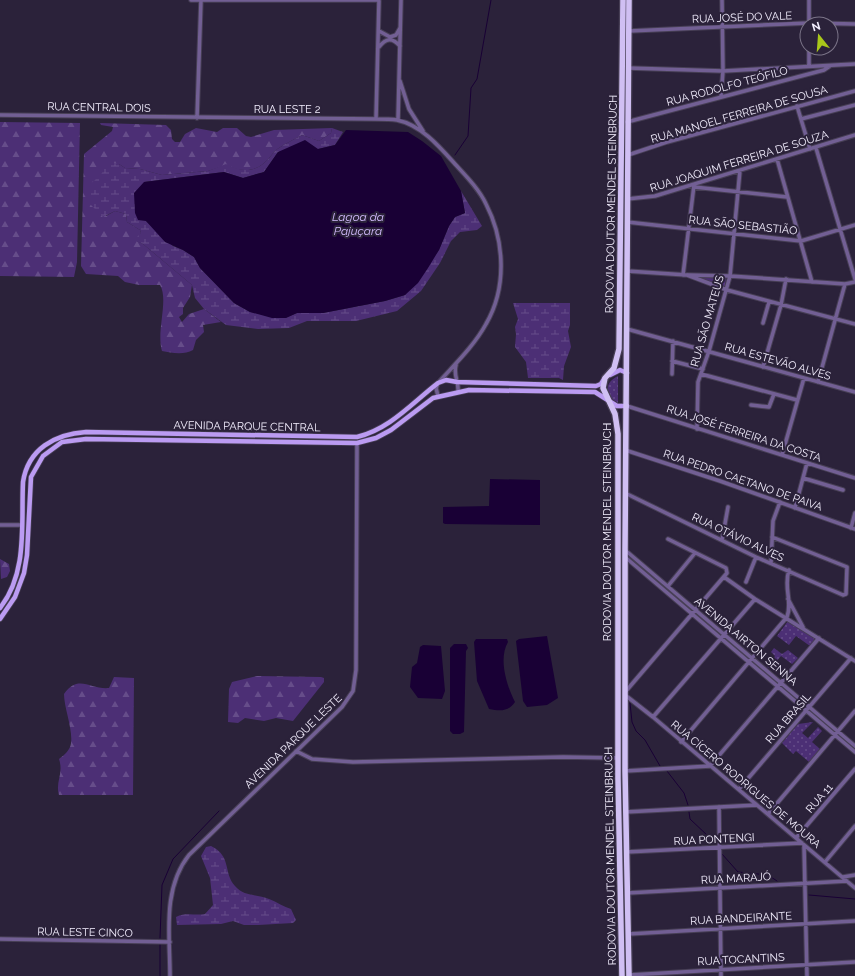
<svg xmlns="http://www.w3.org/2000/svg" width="855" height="976" font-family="Raleway,sans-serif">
	<defs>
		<pattern id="grass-dots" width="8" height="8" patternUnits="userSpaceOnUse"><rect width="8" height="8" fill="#4c2f75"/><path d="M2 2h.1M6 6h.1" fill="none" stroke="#664d8a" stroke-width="1.8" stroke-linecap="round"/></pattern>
		<pattern id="forest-firs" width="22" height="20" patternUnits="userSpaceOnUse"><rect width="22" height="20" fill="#4c2f75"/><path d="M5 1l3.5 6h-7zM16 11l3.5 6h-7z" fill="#664d8a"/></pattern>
		<pattern id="wetland-marsh" width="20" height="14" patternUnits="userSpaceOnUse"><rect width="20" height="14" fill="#4c2f75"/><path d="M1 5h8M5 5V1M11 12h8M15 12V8" fill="none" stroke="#664d8a"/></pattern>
		<pattern id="park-tufts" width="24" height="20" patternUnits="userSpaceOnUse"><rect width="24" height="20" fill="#4c2f75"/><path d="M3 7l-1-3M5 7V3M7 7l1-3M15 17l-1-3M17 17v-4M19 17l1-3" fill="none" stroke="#664d8a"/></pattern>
	</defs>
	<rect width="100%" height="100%" fill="#2b223a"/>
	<path fill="url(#grass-dots)" d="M618 376V403L610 398C605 388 608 381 618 376Z
		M788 621 815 639 810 646 796 636 789 645 777 636Z
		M774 648 782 654 788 650 798 658 792 664 781 656 770 669 767 667 775 656 771 652Z
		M813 722 802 733 808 738 818 727 822 731 812 742 820 749 809 762 796 751 793 754 782 743 798 724Z"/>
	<path fill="url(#forest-firs)" d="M0 122 80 123 77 262 74 277 0 276Z
		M100 123 166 125 171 130 172 139 175 142H180L185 134 196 128 217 132 223 128H237L246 136 251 137 274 130 332 128 331 133 319 141 302 135C293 140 282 145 275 151 271 155 268 160 264 163 252 173 239 171 226 165L208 171 162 175 140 169 125 168 119 164 104 170 99 179 94 181 106 216 115 211 126 214 127 222 140 230 141 233 137 241 143 244 192 285 190 297 183 308V314L179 317 182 322 189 314 204 309 221 322 203 325 204 332 196 340 193 350C184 355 172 353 162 351 156 331 169 300 160 285H139L125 282 118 276 86 274 81 266 84 154 112 131 113 127 101 125Z
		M0 559 9 564 10 571 7 577 1 579Z
		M257 676 321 677 324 678V682L293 721 276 718 264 721 245 718 238 723 228 722 229 689 232 682Z
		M114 677 134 678 133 795H59C55 782 64 774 59 759 63 756 68 752 70 747 75 734 64 709 64 694 78 673 91 690 109 688Z"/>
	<path fill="url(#wetland-marsh)" d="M332 128 343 132 335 145 318 149 278 152 264 172 243 178 224 172 144 182 146 221 173 246 183 250 194 257 200 268 234 303 250 312 285 318 297 313H323L385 301 405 295 439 250 449 226 455 217 465 213 461 191 482 226 477 230 460 232 451 241 440 263 421 291 397 311 356 321H307L289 328 258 329 226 325 204 309 195 298 192 285 143 244 136 241 137 237 141 233 140 230 127 222 126 214 115 211 103 217 90 204 89 185C97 178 104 175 105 163L111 162 119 164 125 168 140 169 162 175 208 171 226 164C239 171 252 173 264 163 268 160 271 155 275 151 282 145 293 140 302 135L319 141 331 133Z
		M513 303H570V325L568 331 571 347 564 366 563 380 559 378H528L526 362 515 347 516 334 515 327 518 319Z
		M211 846C232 856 223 873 235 886 244 897 258 894 269 899 277 902 284 907 291 909L296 920 293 923 258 925H244L233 921 221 924 177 925 176 917C186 912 195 916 205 914L213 905 210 878 201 856 206 847Z"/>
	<path fill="url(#park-tufts)" d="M696 277 726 278 725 287 724 288Z"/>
	<path fill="#190035" d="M346 130 408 132 422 141 441 156 461 191 465 213 455 217 449 226 439 250 428 268 418 283 405 295 385 301 323 313H297L286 318H272L250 312 234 303 200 268 194 257 183 250 165 242 146 221 138 220 135 213 134 193 144 182 224 172 243 178 264 172 278 152 305 140 318 149 335 145Z
		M490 479 540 480V525L445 524 443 523V507L489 506Z
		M547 636 558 698 547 705 527 707 523 701 516 641 519 639Z
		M476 639H507L508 642C498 659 507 686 515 702 508 712 500 711 489 709L477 681 474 642Z
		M454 644H466L468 648 466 651 464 732 460 734H453L450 731V648Z
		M423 645 441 646 445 691 442 699 418 698 410 687 412 667 417 663 420 647Z"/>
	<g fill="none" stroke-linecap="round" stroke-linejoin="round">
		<path stroke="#190035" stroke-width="1" d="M455 155 468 136 471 88 477 79 491 0
			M630 703 632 722 636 731 645 740 660 766
			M667 771 684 793 688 805
			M689 812 690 819 708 836
			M722 854 738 872 768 875 777 881
			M809 895 855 899
			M160 938 162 885 173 859 219 811
			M160 944V976"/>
		<g stroke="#473f55" stroke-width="5.5">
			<path id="minor" d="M191 0H379
				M809 0V24
				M379 31 390 37 396 35 400 28
				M629 31 809 23 855 24
				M379 47C386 38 392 37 400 46
				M809 65V48
				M628 68 723 71 855 64
				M400 81 409 109 423 131
				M721 96 723 71 722 0
				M797 106 810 149
				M0 115 376 119C383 119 390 119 397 120 421 125 439 146 455 164 466 176 479 189 486 204 505 241 507 288 486 324 474 346 455 364 438 383L436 388 438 396
				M197 118 201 0
				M376 119 379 0
				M801 119 855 105
				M398 120 401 0
				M627 122 824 70 830 66
				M816 148 855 279
				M628 155 667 142 855 91
				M777 159 812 282
				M694 187 787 197
				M627 199 655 196 855 135
				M627 222 801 241 855 225
				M627 271 687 275 727 290 855 324
				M683 275 694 185
				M688 275 730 276 845 284 855 282
				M763 323 769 302
				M627 329 855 392
				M672 361 703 369
				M456 365C453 375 459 382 458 391
				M763 367 781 305 786 279
				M672 374 673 341
				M701 374 797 400
				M818 382 845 284
				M751 405 769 407 774 394
				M627 406 855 478
				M697 429 698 382 709 351 730 276 740 170
				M625 450 720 481 855 529
				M782 455 804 378
				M803 478 843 490
				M625 493 756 557 843 595 846 594 847 567 772 537
				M795 508 807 463
				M0 525H22
				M851 528 855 513
				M722 540 728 507
				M625 550 855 746
				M625 557 855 752
				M771 563 773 521 780 502
				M724 577 755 599 855 661
				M746 582 756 557
				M668 586 695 553
				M788 599 803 627
				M626 691 727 573 726 568 668 539
				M625 695 653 717 855 888
				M653 717 755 599
				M681 742 787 617C793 601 783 588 789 570
				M296 751 312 759 353 762 563 757 618 758
				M625 771 710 766 819 638
				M739 789 851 658
				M719 807 721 976
				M625 812 757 805
				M768 814 855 711
				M796 838 855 769
				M804 845 807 976
				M626 852 802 843
				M825 862 855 826
				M843 877 855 875
				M627 893 847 881
				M628 934 855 921
				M0 939 170 942
				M629 975 855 962
				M170 976C170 935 162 889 189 855L342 707 353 691 356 670 357 443"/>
		</g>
		<g stroke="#473f55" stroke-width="6">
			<path id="major" d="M610 375 620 370 627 373
				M0 608C28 573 21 524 23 482 28 449 55 434 86 432L357 437C390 429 412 403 438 383L446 380 457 382 596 386 601 384 604 379
				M0 619 15 597 24 573 27 555 31 477 43 456 62 442 86 439 357 443 376 438 391 430 433 398 469 390 595 392 617 406H627"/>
		</g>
		<g stroke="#473f55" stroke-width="8">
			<path id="highway" d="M622 976 618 778V434L615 414 603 388 605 378 614 368 619 349 623 0
				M629 976 625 771V550L629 0"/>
		</g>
		<use href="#minor" stroke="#725f94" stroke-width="3.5"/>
		<use href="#major" stroke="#bb9bf2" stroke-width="4.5"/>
		<use href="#highway" stroke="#d0bff3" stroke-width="5.5"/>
	</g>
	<g text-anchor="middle" stroke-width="4" stroke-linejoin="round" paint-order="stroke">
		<g font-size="11" fill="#f3eefe" stroke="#2b223a">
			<text transform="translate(742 17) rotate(-2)" y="4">RUA JOSÉ DO VALE</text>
			<text transform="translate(727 86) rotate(-15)" y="4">RUA RODOLFO TEÓFILO</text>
			<text transform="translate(99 107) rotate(1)" y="4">RUA CENTRAL DOIS</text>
			<text x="287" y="113">RUA LESTE 2</text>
			<text transform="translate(739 114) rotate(-16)" y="4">RUA MANOEL FERREIRA DE SOUSA</text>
			<text transform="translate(739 161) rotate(-17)" y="4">RUA JOAQUIM FERREIRA DE SOUZA</text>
			<text transform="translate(611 204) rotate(-89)" y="4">RODOVIA DOUTOR MENDEL STEINBRUCH</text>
			<text transform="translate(743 225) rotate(6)" y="4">RUA SÃO SEBASTIÃO</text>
			<text transform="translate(707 321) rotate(-74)" y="4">RUA SÃO MATEUS</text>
			<text transform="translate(778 361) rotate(16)" y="4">RUA ESTEVÃO ALVES</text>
			<text transform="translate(247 426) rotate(1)" y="4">AVENIDA PARQUE CENTRAL</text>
			<text transform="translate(744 433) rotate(18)" y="4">RUA JOSÉ FERREIRA DA COSTA</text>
			<text transform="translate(743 480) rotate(19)" y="4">RUA PEDRO CAETANO DE PAIVA</text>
			<text transform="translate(607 532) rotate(-90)" y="4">RODOVIA DOUTOR MENDEL STEINBRUCH</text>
			<text transform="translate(738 537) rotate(25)" y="4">RUA OTÁVIO ALVES</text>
			<text transform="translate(746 641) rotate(40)" y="4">AVENIDA AIRTON SENNA</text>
			<text transform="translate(788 718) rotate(-49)" y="4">RUA BRASIL</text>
			<text transform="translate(293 741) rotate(-44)" y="4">AVENIDA PARQUE LESTE</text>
			<text transform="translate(746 784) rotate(40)" y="4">RUA CÍCERO RODRIGUES DE MOURA</text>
			<text transform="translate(819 798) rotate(-49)" y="4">RUA 11</text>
			<text transform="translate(714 839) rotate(-3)" y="4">RUA PONTENGI</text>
			<text transform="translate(610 856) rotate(-91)" y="4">RODOVIA DOUTOR MENDEL STEINBRUCH</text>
			<text transform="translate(736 878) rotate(-3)" y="4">RUA MARAJÓ</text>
			<text transform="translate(741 918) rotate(-3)" y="4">RUA BANDEIRANTE</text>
			<text transform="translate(85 932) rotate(1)" y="4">RUA LESTE CINCO</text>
			<text transform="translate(741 959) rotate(-3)" y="4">RUA TOCANTINS</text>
		</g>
		<g font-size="12" font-style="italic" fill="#d2bbfd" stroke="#2b223a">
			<text x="358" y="221">Lagoa da<tspan x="358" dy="14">Pajuçara</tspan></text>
		</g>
	</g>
	<g transform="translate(819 36) rotate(343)"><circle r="19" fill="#2b223a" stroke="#7b7488"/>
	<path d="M0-3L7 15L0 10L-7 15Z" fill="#a9c71a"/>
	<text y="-6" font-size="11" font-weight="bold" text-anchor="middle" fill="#f3eefe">N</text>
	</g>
</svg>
